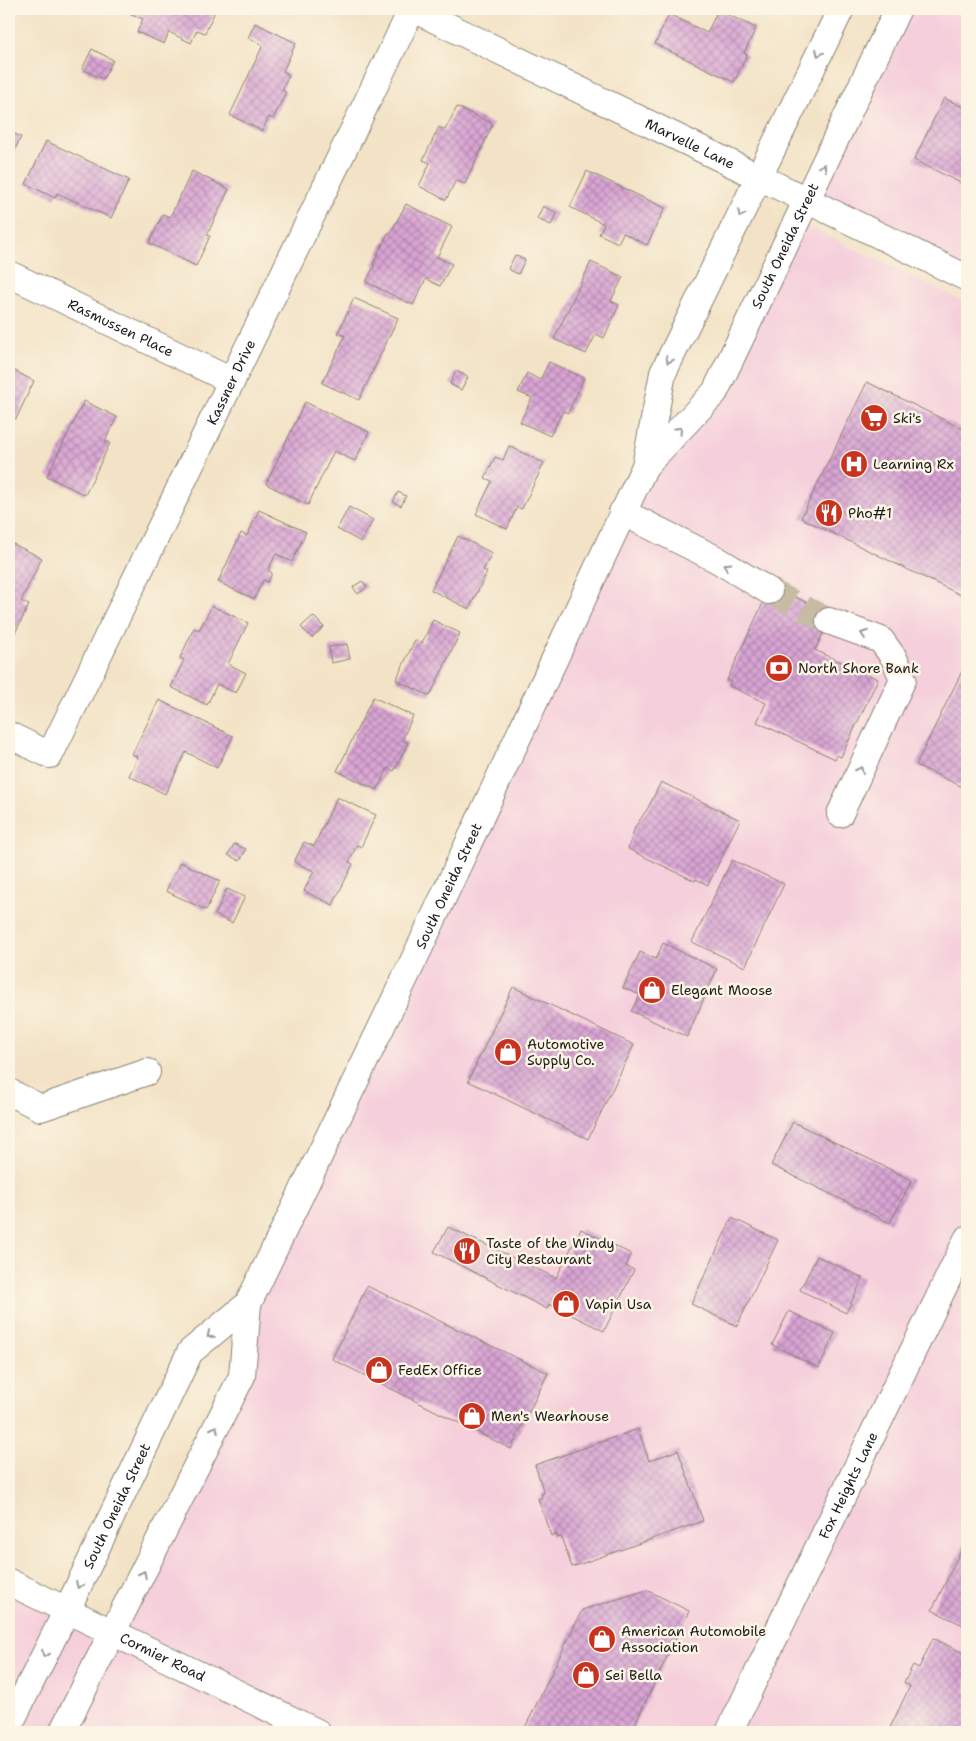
<svg xmlns="http://www.w3.org/2000/svg" width="976" height="1741" font-family="'Shantell Sans',sans-serif">
	<defs>
		<pattern id="building-cross-hatch" width="8" height="8" patternUnits="userSpaceOnUse" patternTransform="scale(1.25)"><rect width="8" height="8" fill="#d9a4d4"/><path d="M0 0l8 8M0 8l8-8" fill="none" stroke="#af85ab"/></pattern>
	</defs>
	<rect width="100%" height="100%" fill="#fcf5e5"/>
	<filter id="ink" filterUnits="userSpaceOnUse"><feTurbulence type="fractalNoise" baseFrequency=".02" numOctaves="2"/><feDisplacementMap in="SourceGraphic" scale="10" xChannelSelector="R" yChannelSelector="G"/><feConvolveMatrix kernelMatrix="1 2 1 2 8 2 1 2 1" color-interpolation-filters="sRGB"/></filter>
	<filter id="wash" filterUnits="userSpaceOnUse"><feTurbulence type="fractalNoise" baseFrequency=".0096" numOctaves="4" result="noise"/><feDisplacementMap in="SourceGraphic" scale="20" xChannelSelector="R" yChannelSelector="G"/><feGaussianBlur stdDeviation="1.12" result="paint"/><feColorMatrix in="noise" values="0 0 0 0 0 0 0 0 0 0 0 0 0 0 0 0 0 1.4 0 .05"/><feComposite in="paint" operator="in"/></filter>
	<g filter="url(#wash)">
		<rect width="100%" height="100%" fill="#f3e3c6"/>
		<path fill="#f5cfdb" d="M898 9H967V278L807 200Z
			M797 221 967 303V1732H9V1582L112 1633 242 1376 248 1304 622 512 715 392Z"/>
		<g id="blocks">
			<path fill="url(#building-cross-hatch)" d="M120 9H216L205 33 197 30 191 43 169 32 164 44 137 32 143 19Z
				M718 10 756 28 744 53 747 55 734 82 655 44 669 14 707 33Z
				M255 23 296 43 283 71 289 75 282 90 286 92 273 119 269 117 262 131 230 115 263 45 248 38Z
				M92 49 113 60 103 79 82 69Z
				M944 98 967 109V186L914 160Z
				M457 107 493 124 465 184 456 180 446 200 419 186 430 163 423 160 439 127 445 130Z
				M9 131 21 137 9 162Z
				M46 141 129 180 111 218 57 193 55 198 26 184Z
				M192 171 229 189 207 235 210 236 196 266 149 243 163 214 170 217Z
				M587 171 665 208 647 245 623 233 618 243 599 234 604 224 570 207Z
				M406 204 452 227 437 257 452 264 440 286 426 279 413 305 366 282 375 265 373 264 388 233 390 234Z
				M543 206 557 213 551 225 537 219Z
				M515 255 525 260 518 274 508 269Z
				M591 262 623 277 611 301 619 305 604 338 596 334 586 354 554 339Z
				M354 298 398 318 359 400 322 383 345 336 338 333Z
				M549 362 584 378 568 413 563 411 550 436 520 422 532 398 518 392 527 373 540 380Z
				M9 368 34 381 16 419 9 416Z
				M456 371 468 377 461 390 450 384Z
				M867 382 967 431V598L801 518Z
				M84 401 117 417 105 441 110 443 85 495 47 476Z
				M305 402 369 432 355 461 334 451 308 505 266 484Z
				M509 446 544 463 522 509 517 507 507 529 476 514 492 481 485 478 495 457 503 460Z
				M398 492 406 496 401 506 393 502Z
				M349 507 373 520 361 542 337 529Z
				M259 510 306 532 292 562 276 554 268 570 272 573 268 582 263 580 254 599 218 582 241 533 247 536Z
				M458 536 492 553 483 570 487 572 469 609 431 590Z
				M9 542 42 558 21 601 29 605 12 639 9 638Z
				M362 581 367 587 358 594 353 587Z
				M771 586 832 614 815 650 878 679 841 757 837 755 835 759 757 722 766 703 729 686 731 682 727 680Z
				M212 606 248 623 228 664 246 673 236 693 217 684 207 705 171 687 184 660 180 658 194 628 199 630Z
				M313 616 324 627 312 638 301 627Z
				M433 620 460 633 430 696 396 680 415 640 422 643Z
				M347 644 350 659 331 663 329 647Z
				M967 661V789L916 765Z
				M373 697 413 716 402 740 408 743 394 771 388 768 377 790 337 771Z
				M159 700 233 736 217 768 186 752 165 794 129 776 138 757 132 754Z
				M661 782 740 820 708 885 696 879 695 881 628 849 635 827 648 808Z
				M337 797 376 815 361 847 357 845 349 862 353 864 333 905 304 891 314 871 294 862 304 842 314 846Z
				M234 844 246 849 240 861 228 855Z
				M732 860 784 884 745 967 692 942Z
				M180 862 220 881 206 910 166 891Z
				M227 889 245 897 232 923 215 915Z
				M663 943 717 969 687 1037 631 1011 640 995 623 988 640 952 656 959Z
				M513 987 634 1045 588 1139 468 1081Z
				M793 1122 912 1180 890 1223 771 1165Z
				M732 1218 778 1240 737 1326 691 1304Z
				M448 1227 556 1278 581 1229 631 1254 626 1266 634 1270 604 1331 549 1304 547 1309 434 1252Z
				M817 1256 863 1278 846 1313 800 1290Z
				M367 1286 548 1373 511 1449 332 1359Z
				M789 1311 835 1333 819 1368 772 1345Z
				M638 1429 649 1461 678 1450 703 1521 572 1567 561 1537 557 1538 556 1534 551 1536 538 1499 542 1498 541 1494 544 1493 535 1465Z
				M967 1538V1627L932 1610Z
				M647 1590 689 1611 631 1732H523L582 1610Z
				M933 1638 967 1655V1725L964 1732H888L910 1686 904 1683 913 1665 919 1668Z"/>
		</g>
	</g>
	<g filter="url(#ink)">
		<use href="#blocks" fill-opacity="0" stroke="#888071" stroke-width="1"/>
		<g fill="none" stroke-linecap="round" stroke-linejoin="round">
			<path stroke="#c8bba4" stroke-width="26" stroke-dasharray="26 13" stroke-linecap="butt" d="M769 591 829 621"/>
			<g stroke="#888071" stroke-width="28">
				<g id="minor">
					<path id="s1" d="M413 9 967 278"/>
					<path id="s2" d="M9 274 232 381"/>
					<path id="s3" d="M645 466 715 392 898 9"/>
					<path d="M622 512 716 559 769 591"/>
					<path d="M829 621 881 640 894 658 903 679 840 814"/>
					<path id="s4" d="M9 735 50 755 412 9"/>
					<path d="M9 1092 41 1108 147 1072"/>
					<path id="s5" d="M9 1582 317 1732"/>
					<path id="s6" d="M9 1726 67 1610 190 1352 248 1304"/>
					<path id="s7" d="M62 1732 242 1376 248 1304 419 949 645 466 663 373 841 9"/>
					<path id="s8" d="M729 1732 967 1239"/>
				</g>
			</g>
			<use href="#minor" stroke="#fff" stroke-width="26"/>
		</g>
		<defs><path id="oneway-chevron" d="M-2-3.5L2.5 0L-2 3.5" fill="none" stroke-width="1.6" stroke-linecap="round" stroke-linejoin="round" transform="scale(1.25)"/></defs>
		<g stroke="#999">
			<use href="#oneway-chevron" transform="translate(819 53) rotate(116)"/>
			<use href="#oneway-chevron" transform="translate(823 167) rotate(-64)"/>
			<use href="#oneway-chevron" transform="translate(741 214) rotate(116)"/>
			<use href="#oneway-chevron" transform="translate(669 360) rotate(116)"/>
			<use href="#oneway-chevron" transform="translate(679 430) rotate(-47)"/>
			<use href="#oneway-chevron" transform="translate(727 566) rotate(-148)"/>
			<use href="#oneway-chevron" transform="translate(864 634) rotate(-160)"/>
			<use href="#oneway-chevron" transform="translate(860 770) rotate(-65)"/>
			<use href="#oneway-chevron" transform="translate(210 1335) rotate(140)"/>
			<use href="#oneway-chevron" transform="translate(215 1429) rotate(-63)"/>
			<use href="#oneway-chevron" transform="translate(143 1574) rotate(-63)"/>
			<use href="#oneway-chevron" transform="translate(79 1585) rotate(115)"/>
			<use href="#oneway-chevron" transform="translate(45 1654) rotate(117)"/>
		</g>
	</g>
	<defs>
		<g id="supermarket-disc" transform="scale(1.4375)"><circle r="9.5" fill="#c8321e" stroke="#fcf5e5"/><path d="M-6-5.5h2.5l.6 2H6L4.5 2H-2.5L-4.4-4H-6ZM-1.5 3.2a1.3 1.3 0 1 0 .1 0ZM3 3.2a1.3 1.3 0 1 0 .1 0Z" fill="#fff"/></g>
		<g id="hospital-disc" transform="scale(1.4375)"><circle r="9.5" fill="#c8321e" stroke="#fcf5e5"/><path d="M-5-5h3v3.5h4V-5h3V5h-3V1.5h-4V5h-3Z" fill="#fff"/></g>
		<g id="restaurant-disc" transform="scale(1.4375)"><circle r="9.5" fill="#c8321e" stroke="#fcf5e5"/><path d="M-5-6h1v4h1v-4h1v4h1v-4h1v5L-1.5 .5V6h-2V.5L-5-1ZM5-6V6H3V1.5H1.5Q1.5-4 5-6Z" fill="#fff"/></g>
		<g id="bank-disc" transform="scale(1.4375)"><circle r="9.5" fill="#c8321e" stroke="#fcf5e5"/><path d="M-6-4H6V4H-6ZM0-2.3a2.3 2.3 0 1 0 0 4.6a2.3 2.3 0 1 0 0-4.6Z" fill="#fff"/></g>
		<g id="shop-disc" transform="scale(1.4375)"><circle r="9.5" fill="#c8321e" stroke="#fcf5e5"/><path d="M-5-2.5h2.3a2.7 3.5 0 0 1 5.4 0H5L5.5 6h-11ZM-1.5-2.5h3a1.5 2.3 0 0 0-3 0Z" fill="#fff"/></g>
	</defs>
	<g fill-rule="evenodd">
		<use href="#supermarket-disc" x="874" y="418"/>
		<use href="#hospital-disc" x="854" y="464"/>
		<use href="#restaurant-disc" x="829" y="513"/>
		<use href="#bank-disc" x="779" y="668"/>
		<use href="#shop-disc" x="652" y="990"/>
		<use href="#shop-disc" x="508" y="1052"/>
		<use href="#restaurant-disc" x="467" y="1251"/>
		<use href="#shop-disc" x="566" y="1304"/>
		<use href="#shop-disc" x="379" y="1370"/>
		<use href="#shop-disc" x="472" y="1416"/>
		<use href="#shop-disc" x="602" y="1639"/>
		<use href="#shop-disc" x="586" y="1675"/>
	</g>
	<g text-anchor="middle" stroke-width="5" stroke-linejoin="round" paint-order="stroke">
		<g font-size="14" fill="#1c1c1c" stroke="#fcf5e5">
			<text dy="5" stroke="none"><textPath href="#s1" startOffset="308">Marvelle Lane</textPath></text>
			<text dy="5" stroke="none"><textPath href="#s3" startOffset="264">South Oneida Street</textPath></text>
			<text dy="5" stroke="none"><textPath href="#s2" startOffset="124">Rasmussen Place</textPath></text>
			<text dy="5" stroke="none"><textPath href="#s4" startOffset="460">Kassner Drive</textPath></text>
			<text dy="5" stroke="none"><textPath href="#s7" startOffset="935">South Oneida Street</textPath></text>
			<text dy="5" stroke="none"><textPath href="#s8" startOffset="274">Fox Heights Lane</textPath></text>
			<text dy="5" stroke="none"><textPath href="#s6" startOffset="245">South Oneida Street</textPath></text>
			<text dy="5" stroke="none"><textPath href="#s5" startOffset="171">Cormier Road</textPath></text>
		</g>
		<g font-size="14" fill="#1c1c1c" stroke="#fcf5e5" text-anchor="start">
			<text x="893" y="423">Ski's</text>
			<text x="873" y="469">Learning Rx</text>
			<text x="848" y="518">Pho#1</text>
			<text x="798" y="673">North Shore Bank</text>
			<text x="671" y="995">Elegant Moose</text>
			<text x="527" y="1049">Automotive<tspan x="527" dy="16">Supply Co.</tspan></text>
			<text x="486" y="1248">Taste of the Windy<tspan x="486" dy="16">City Restaurant</tspan></text>
			<text x="585" y="1309">Vapin Usa</text>
			<text x="398" y="1375">FedEx Office</text>
			<text x="491" y="1421">Men's Wearhouse</text>
			<text x="621" y="1636">American Automobile<tspan x="621" dy="16">Association</tspan></text>
			<text x="605" y="1680">Sei Bella</text>
		</g>
	</g>
	<rect width="976" height="1741" fill="none" stroke="#fcf5e5" stroke-width="30"/>
</svg>
